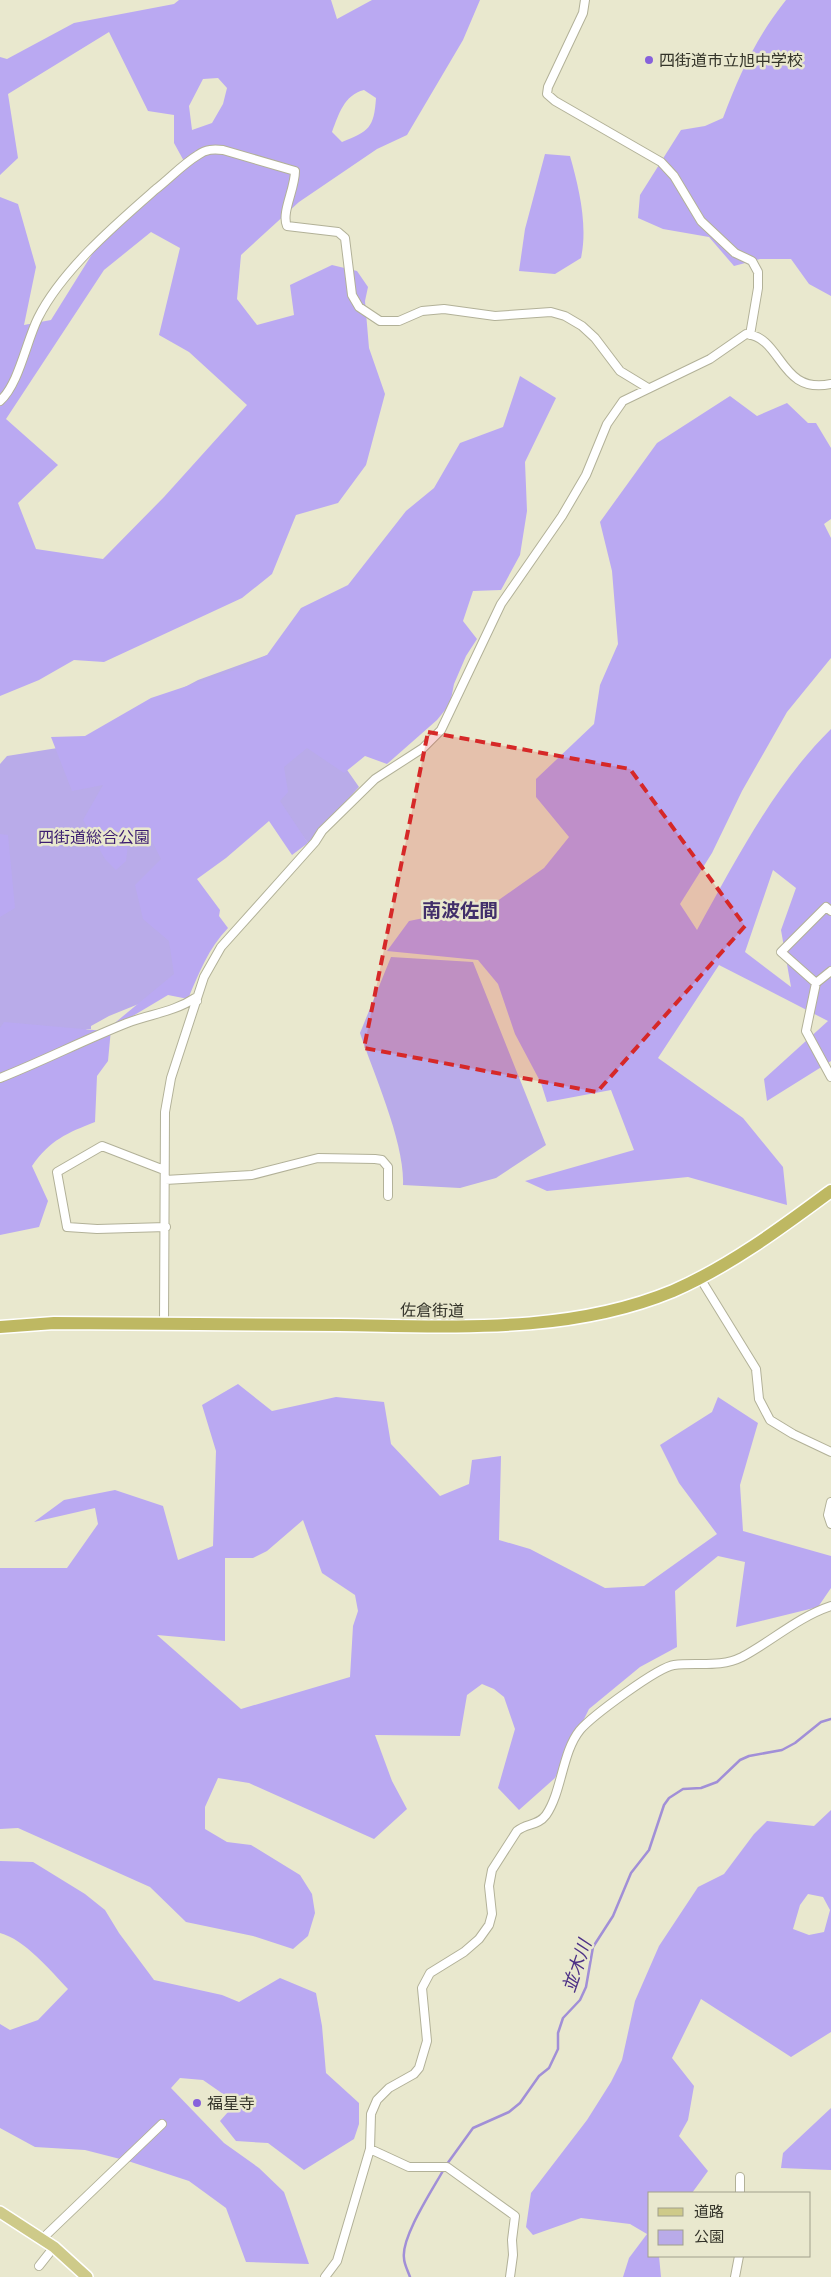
<svg xmlns="http://www.w3.org/2000/svg" width="831" height="2277" font-family="Overpass,'Noto Sans JP',sans-serif">
	<rect width="100%" height="100%" fill="#e9e8ce"/>
	<path fill="#b9abe9" d="M267 655 359 787 308 843 281 808 179 877 183 986 109 1016 91 1026V1029H87L0 1082V764L7 756 127 737 155 703 198 680Z
		M391 957 473 962 546 1145 496 1178 460 1188 403 1185C405 1143 374 1075 360 1033Z"/>
	<path fill="#baa9f2" fill-rule="evenodd" d="M179 0H331L337 19 372 0H480L463 40 407 135 377 149 299 202 241 255 237 299 257 325 294 315 290 285 332 265 357 271 368 287 365 301 369 348 385 394 366 465 338 503 296 515 272 574 242 598 104 662 74 660 39 680 0 696V197L18 204 36 267 24 325 51 320 109 227 185 163 174 143V115L148 111 109 32 8 94 18 158 0 175V57L7 59 74 23 174 4ZM218 78 227 88 223 104 212 123 192 130 189 106 203 79ZM364 90 376 98C374 128 369 131 342 142L332 132C339 114 344 95 364 90ZM151 232 180 248 159 335 189 352 247 405 164 497 103 559 36 549 18 503 58 465 6 419 104 270Z
		M786 0H831V296L809 284 791 259H760L734 266 709 237 663 229 638 218 640 195 681 130 705 126 723 118C739 75 757 36 786 0Z
		M545 154 570 156C579 188 588 225 581 258L555 274 519 271 525 229Z
		M520 376 556 398 525 462 527 511 520 555 501 590 473 591 463 621 477 639 466 656 454 684 450 704 437 720 387 764 365 756 344 773 307 748 284 767 288 792 280 801 308 843 292 855 269 821 226 858 197 879 220 910 219 916 228 928C208 949 199 973 188 999L168 995 111 1029 108 1061 97 1076 95 1122C67 1133 50 1140 32 1166L48 1201 39 1227 0 1235V1028L4 1022 105 1031 174 974 169 941 143 919 135 885 161 859 148 833 129 836 126 861 116 870 105 859 83 820 103 785 72 791 51 737 85 736 151 698 244 667 267 655 301 608 348 585 406 511 434 488 460 443 503 427Z
		M730 396 757 416 787 403 808 423H816L831 448V519L824 524 831 538V658L787 712 742 791 712 853 680 904 697 930C736 860 774 785 831 729V1061L767 1101 764 1079 828 1021 719 965 658 1058 743 1118 783 1167 787 1205 688 1177 547 1191 525 1181 634 1150 611 1090 547 1102 541 1083 515 1034 498 984 478 960 387 951 409 921 493 904 544 868 569 837 536 797V779L594 724 600 685 618 644 612 571 600 522 657 443ZM773 870 796 888 781 930 791 987 745 952Z
		M0 834 8 835 15 908 0 917Z
		M238 1384 272 1411 336 1397 384 1402 391 1444 440 1496 469 1484 472 1460 501 1456 499 1540 530 1549 605 1588 644 1586 717 1534 679 1483 660 1445 712 1412 718 1397 758 1423 740 1485 743 1531 831 1556V1588L818 1607 736 1627 745 1562 718 1556 675 1591 677 1647 640 1667 589 1709 555 1778 519 1810 498 1788 515 1729 504 1697 494 1689 482 1684 467 1695 460 1736 375 1735 392 1781 407 1809 374 1839 249 1783 218 1778 205 1807V1829L227 1842 251 1845 300 1875 312 1894 315 1913 308 1936 293 1949 253 1936 186 1922 150 1887 18 1828 0 1829V1568H67L98 1524 95 1508 34 1522 64 1500 115 1490 163 1506 178 1560 213 1546 216 1451 202 1405ZM303 1520 322 1573 355 1595 358 1611 353 1626 350 1677 241 1709 157 1635 225 1641V1558H253L267 1551Z
		M831 1810V2032L791 2057 701 1999 672 2058 694 2086 688 2120 679 2136 708 2171 692 2193H650V2256H659L661 2277H623L629 2258 647 2234 630 2224 581 2218 533 2235 526 2227 531 2193 587 2120 611 2082 622 2060 635 2001 659 1946 698 1887 724 1874 754 1834 767 1821 814 1826ZM808 1894 823 1897 830 1910 824 1932 809 1935 793 1929 800 1905Z
		M0 1861 33 1862 85 1894 105 1910 119 1933 154 1980 222 1995 239 2002 280 1978 316 1993 322 2026 326 2073 359 2103V2124L354 2139 304 2170 268 2143 236 2141 220 2121 236 2103 203 2080 180 2078 171 2088 224 2143 259 2168 284 2192 309 2264 246 2262 226 2208 189 2181 128 2161 85 2150 35 2147 0 2128V2024L10 2030 38 2020 68 1989C51 1971 24 1939 0 1933Z
		M831 2108V2170L781 2168 783 2153Z"/>
	<g fill="none" stroke-linecap="round" stroke-linejoin="round">
		<path stroke="#a18fd7" stroke-width="2.5" d="M447 2164 473 2128 509 2112 520 2103 539 2076 549 2068 558 2049V2033L563 2018 580 2000 586 1987 593 1947 613 1916 631 1873 649 1850 664 1805 669 1798 683 1789 701 1788 717 1782 740 1760 749 1756 782 1750 795 1743 821 1722 831 1719
			M410 2277C408 2271 404 2264 404 2258 401 2237 433 2189 444 2169"/>
		<g stroke="#b2b198" stroke-width="10">
			<path id="minor" d="M585 0 583 13 548 87 547 94 555 101 661 162 674 176 701 221 735 253 752 261 758 272V288L750 335
				M0 401C19 384 26 342 38 318 62 270 116 224 156 189 170 178 183 164 198 155 206 149 214 149 223 150L295 171C295 189 281 213 287 226L338 232 345 238 352 295 359 307 380 321H399L422 311 444 309 495 316 551 312 565 316 582 326 595 338 620 371 648 388
				M831 911 826 907 781 952 816 983 831 971
				M816 983 806 1031 831 1077
				M0 1078C43 1061 84 1040 127 1023 150 1014 174 1012 195 998L197 1001
				M164 1170 102 1146 57 1172 67 1227 97 1229 166 1227
				M165 1180 252 1175 318 1158 375 1159 382 1160 388 1167V1196
				M700 1278 756 1369 759 1399 770 1420 793 1434 831 1452
				M164 1324 165 1112 171 1078 204 977 221 947 315 842 322 831 375 779 423 748 441 730 501 604 562 516 586 475 607 424 623 401 710 359 746 334C783 337 779 395 831 384
				M831 1502 828 1515 831 1524
				M370 2149 409 2167H447L515 2216 512 2240 513 2255 510 2277
				M740 2177V2193
				M42 2239 162 2124
				M39 2266 54 2247
				M325 2277 337 2261 370 2149 371 2114 377 2100 389 2088 414 2074 419 2068 427 2041 422 1988 430 1973 464 1952 479 1939 489 1925 492 1914 489 1886 492 1870 517 1831C526 1823 538 1826 546 1815 562 1792 562 1752 580 1730 592 1716 658 1667 674 1665 697 1662 720 1668 742 1657 772 1641 798 1617 831 1606
				M735 2277 739 2256"/>
		</g>
		<g stroke="#fff" stroke-width="14">
			<path id="primary" d="M0 2212 54 2247 87 2277"/>
		</g>
		<g stroke="#fff" stroke-width="15">
			<path id="trunk" d="M0 1327 54 1323C149 1324 244 1324 339 1325 450 1326 567 1335 673 1291 730 1266 781 1228 831 1191"/>
		</g>
		<use href="#minor" stroke="#fff" stroke-width="8"/>
		<use href="#primary" stroke="#ceca89" stroke-width="11"/>
		<use href="#trunk" stroke="#beb862" stroke-width="12"/>
	</g>
	<path fill="#d62828" fill-opacity="0.2" stroke="#d62828" stroke-width="4" stroke-dasharray="10 6" stroke-linejoin="round" d="M428 732 630 769 745 926 597 1092 364 1048Z"/>
	<g fill="#8761db" stroke="#e9e8ce" stroke-width="2">
		<circle cx="649" cy="60" r="5"/>
		<circle cx="197" cy="2103" r="5"/>
	</g>
	<g text-anchor="middle" stroke-width="5" stroke-linejoin="round" paint-order="stroke">
		<g font-size="16" fill="#34342a" stroke="#e9e8ce" text-anchor="start">
			<text x="659" y="66">四街道市立旭中学校</text>
			<text x="207" y="2109">福星寺</text>
		</g>
		<g font-size="16" fill="#3c1d71" stroke="#e9e8ce">
			<text x="94" y="843">四街道総合公園</text>
		</g>
		<g font-size="16" fill="#34342a" stroke="#e9e8ce">
			<text transform="translate(432 1310) rotate(1)" y="6">佐倉街道</text>
		</g>
		<g font-size="18" font-style="italic" fill="#4d3186" stroke="#e9e8ce">
			<text transform="translate(577 1966) rotate(-71)" y="6">並木川</text>
		</g>
		<g font-size="19" font-weight="bold" fill="#412f6a" stroke="#e9e8ce">
			<text x="460" y="917">南波佐間</text>
		</g>
	</g>
	<rect x="648" y="2192" width="162" height="65" fill="#e9e8ce" stroke="#a1a08c"/>
	<rect x="658" y="2208" width="25" height="8" fill="#ceca89" stroke="#a1a08c"/>
	<text x="694" y="2217" font-size="15" fill="#34342a">道路</text>
	<rect x="658" y="2230" width="25" height="15" fill="#b9abe9" stroke="#a1a08c"/>
	<text x="694" y="2242" font-size="15" fill="#34342a">公園</text>
</svg>
